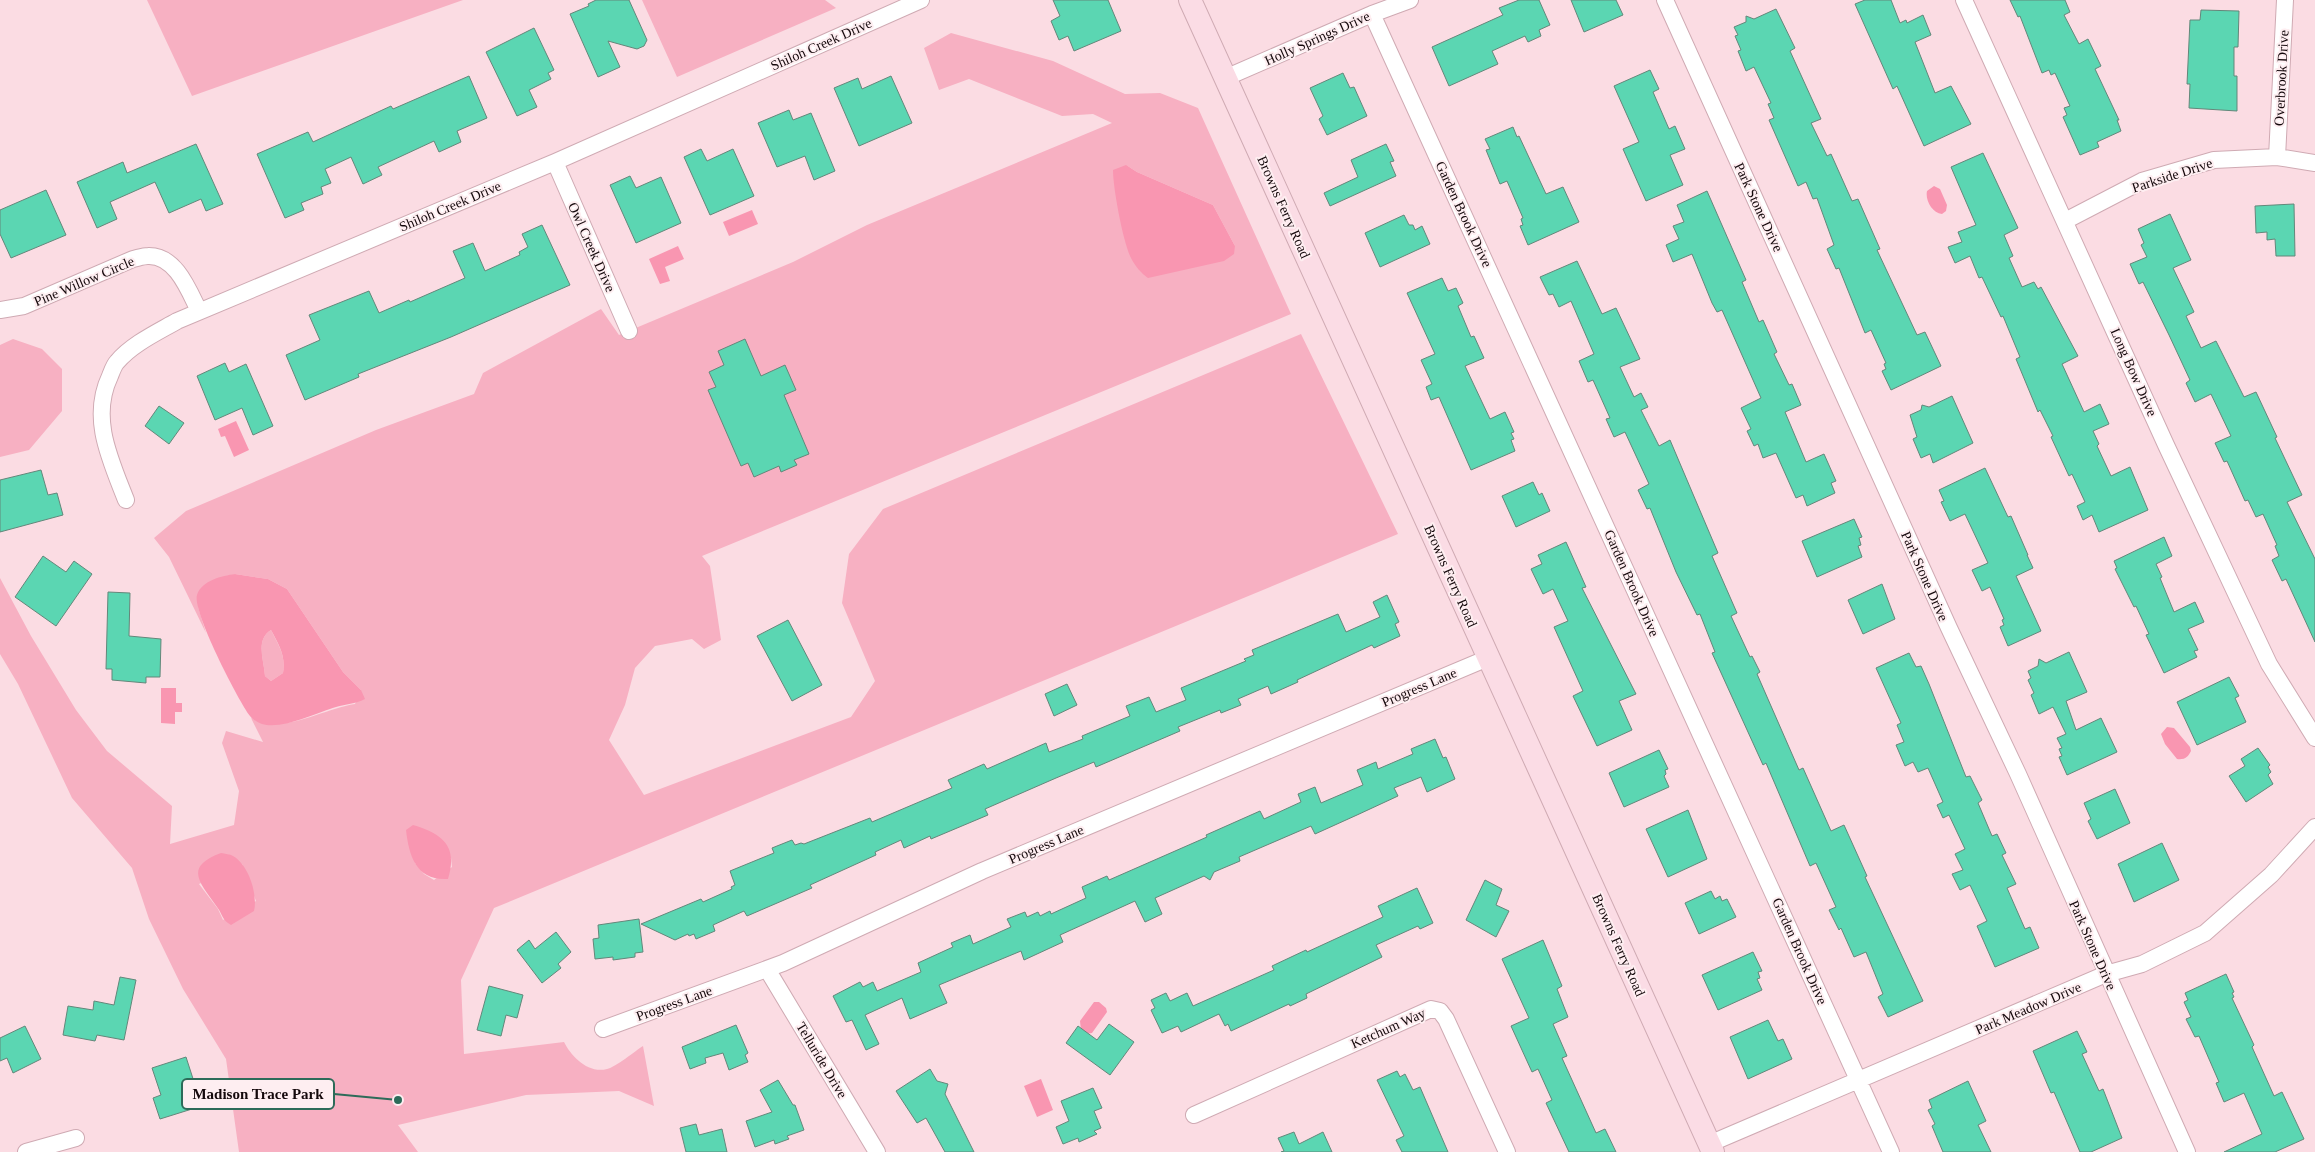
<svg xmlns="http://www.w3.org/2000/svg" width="2315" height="1152" font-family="Georgia,serif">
	<rect width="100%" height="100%" fill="#fbdce3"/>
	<path fill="#f7b0c2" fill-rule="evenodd" d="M147 0H463L192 96Z
		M642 0H825L836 8 677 77Z
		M951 33 1053 61 1125 94 1160 93 1198 108 1291 314 702 556 710 566 721 640 704 649 692 639 655 646 635 668 625 705 609 740 644 795 851 717 875 681 842 603 849 554 883 509 1301 334 1398 534 494 908 461 980 464 1054 564 1042C571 1056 588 1074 607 1069 616 1067 635 1051 643 1046L654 1106 619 1091 526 1095 398 1125 418 1152H239L226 1059 183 989 149 919 132 868 72 798 18 684 0 654V578L31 636 76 710 107 751 172 806 170 844 234 825 239 791 222 743 226 731 263 742 251 718C283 735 322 709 355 704L361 690 343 672 287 589 268 579 235 574 198 607 206 633 169 557 154 538 186 511 376 430 474 394 483 373 601 309 619 335 793 262 867 225 1112 123 1093 114 1062 116 969 79 939 90 924 48ZM1126 165 1137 172 1213 205 1235 246ZM451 858 452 867 434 880 424 874 415 863ZM242 864 256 901 223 920 218 909 199 884Z
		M13 339 42 349 62 369V411L29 450 0 457V345Z
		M271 630C279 646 286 656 283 673L271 681 265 676C264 660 255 640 271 630Z"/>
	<path fill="#f996b1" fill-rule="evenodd" d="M1126 165 1137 172 1213 205 1235 246 1234 254 1224 261 1148 278C1141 273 1135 266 1131 258 1123 242 1113 188 1113 170Z
		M1934 186 1940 189 1947 205 1946 211 1942 214C1932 213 1925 200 1927 191Z
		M752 210 758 224 729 236 723 222Z
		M678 246 684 259 665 267 670 281 660 284 649 259Z
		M236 421 249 450 234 457 225 436 221 437 218 429Z
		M235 574 268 579 287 589 343 672 361 690 365 699C355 704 346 704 336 707 316 713 282 730 262 724 258 723 252 719 250 716 238 700 192 611 197 595 202 580 222 576 235 574ZM271 630C279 645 286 656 283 673L271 681 265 676C264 660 255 640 271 630Z
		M161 688H176V703H182V712H175V724L161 723Z
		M2167 727 2174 728 2190 747 2191 751C2188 757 2185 760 2177 759L2165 744 2161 734Z
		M413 825C443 834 458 846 448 879 417 881 409 857 406 830Z
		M221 853C225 854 230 854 233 856 249 865 258 895 254 911L231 925C222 920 223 915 217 907 200 883 183 867 221 853Z
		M1094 1002H1099L1106 1008 1107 1012 1092 1033 1086 1034 1081 1030 1080 1021Z
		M1041 1079 1053 1110 1037 1117 1024 1086Z"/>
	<path fill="#5bd6b2" stroke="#63877a" d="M596 0H629L647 40 644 46 637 49 608 41 620 67 598 77 570 14 589 6 588 4Z
		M1053 0H1108L1121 31 1074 51 1068 36 1059 40 1051 21 1060 16Z
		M1519 0H1539L1550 25 1539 30 1541 36 1528 42 1525 36 1492 51 1498 64 1449 86 1432 47 1503 15 1499 8Z
		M1571 0H1616L1623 15 1584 32Z
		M1865 0H1891L1900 23 1906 20 1907 23 1923 15 1931 35 1915 42 1935 93 1951 86 1971 124 1924 146 1897 86 1893 89 1855 4Z
		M2010 0H2065L2070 12 2064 15 2079 44 2088 39 2101 66 2095 69 2119 120H2117L2121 131 2097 142 2099 147 2080 155 2063 117 2067 115 2064 108 2070 106 2055 73 2051 75 2049 70 2042 73 2020 16 2018 17Z
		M1776 9 1795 48 1790 51 1821 119 1811 123 1827 156 1831 154 1852 201 1858 199 1880 249 1877 250 1917 335 1925 332 1941 366 1891 390 1882 371 1886 369 1884 364 1886 363 1871 330 1865 333 1839 268 1836 269 1827 249 1834 245 1817 198 1813 199 1806 182 1798 186 1769 120 1774 118 1768 104 1771 103 1754 67 1746 71 1738 51 1741 50 1735 36 1738 35 1734 27 1746 22V16L1754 19Z
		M2201 10 2239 11 2238 47H2234V76H2237V111L2189 108 2190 84H2187L2190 20H2200Z
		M534 28 554 70 548 73 551 79 529 90 537 107 517 116 486 52Z
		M1650 70 1659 89 1653 92 1669 129 1675 126 1685 149 1670 155 1683 185 1646 201 1623 149 1639 142 1614 86Z
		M1343 73 1350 88 1354 87 1367 116 1327 135 1319 119 1323 116 1310 88Z
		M469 76 487 118 457 131 461 142 439 152 434 141 378 167 382 175 363 184 351 157 325 169 331 183 321 187 323 194 301 203 304 210 285 218 257 154 308 132 313 142 391 106 393 109Z
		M891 76 912 123 859 146 834 88 858 78 862 89Z
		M789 110 793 120 811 113 835 171 814 180 805 156 777 167 758 123Z
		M1513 127 1517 137 1519 136 1546 194 1563 187 1579 222 1528 245 1520 226 1523 225 1521 219 1523 218 1507 181 1500 184 1486 150 1490 149 1485 139Z
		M196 144 223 204 206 211 201 199 169 213 155 182 110 202 117 219 97 228 77 182 123 162 127 173Z
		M1386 144 1394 161 1390 162 1396 176 1330 206 1324 193 1358 177 1351 160Z
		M701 149 707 161 733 149 754 196 710 215 684 157Z
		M1983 153 2018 228 2004 235 2013 256 2009 258 2022 287 2034 282 2038 289 2041 287 2078 356 2062 364 2084 412 2100 404 2109 424 2093 431 2099 444 2097 446 2111 476 2130 467 2148 510 2099 532 2092 515 2083 520 2077 506 2085 502 2072 474 2069 476 2051 437 2053 436 2040 410 2038 412 2016 359 2020 357 2003 316 2001 317 1982 277 1979 278 1970 256 1955 263 1948 247 1962 242 1958 232 1976 225 1951 167Z
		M630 176 636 188 661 177 681 223 636 243 610 185Z
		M46 190 66 235 11 258 0 234V210Z
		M1707 191 1746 280 1742 282 1759 322 1763 320 1777 352 1774 354 1789 385 1792 384 1801 405 1785 412 1806 462 1824 454 1836 481 1831 483 1835 493 1807 506 1803 495 1796 498 1776 453 1763 458 1758 444 1754 446 1747 431 1751 429 1741 408 1761 398 1722 310 1717 312 1712 303 1692 254 1673 262 1666 245 1679 239 1673 226 1684 222 1677 205Z
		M2294 204 2295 256H2276L2275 239 2267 240V232L2256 233 2255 206Z
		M2170 214 2191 260 2173 268 2194 312 2186 316 2201 348 2216 341 2244 397 2256 392 2277 437 2275 438 2302 495 2287 502 2315 559V642L2286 579 2282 581 2272 560 2279 556 2275 546 2277 545 2263 514 2256 517 2248 500 2245 501 2227 461 2224 462 2215 443 2231 436 2211 394 2195 402 2186 383 2190 380 2169 335 2143 282 2139 284 2130 264 2147 257 2141 245 2144 243 2138 229Z
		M1404 215 1409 225H1413L1415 230 1422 226 1430 244 1380 267 1365 233Z
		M542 225 570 285 451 337 358 374 359 377 305 400 286 355 320 340 309 315 369 291 379 313 409 300 410 302 465 278 453 251 473 243 485 271 520 255 519 252 528 247 522 234Z
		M1577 261 1602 314 1616 308 1640 359 1620 367 1634 397 1641 393 1648 407 1641 410 1659 446 1670 440 1718 553 1712 556 1737 613 1731 616 1750 657 1752 656 1760 672 1757 674 1799 770 1803 768 1831 831 1844 825 1867 876 1865 877 1923 1001 1888 1017 1878 997 1883 994 1866 952 1854 957 1841 928 1839 930 1829 910 1836 907 1816 863 1810 866 1766 763 1763 765 1712 653 1715 652 1700 614 1697 615 1676 572 1650 508 1647 509 1638 490 1649 484 1625 432 1614 437 1606 419 1610 418 1593 380 1588 382 1579 361 1594 354 1571 301 1559 307 1553 294 1549 295 1540 277Z
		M1442 278 1448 291 1456 288 1463 303 1458 306 1471 337 1474 336 1484 358 1465 366 1490 419 1505 412 1514 432 1511 433 1514 439 1511 440 1515 451 1471 470 1439 397 1431 400 1426 387 1432 384 1421 360 1435 354 1407 293Z
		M745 339 761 376 785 365 796 390 784 395 809 454 794 460 797 465 781 472 779 466 754 477 748 463 741 466 708 390 716 387 709 372 724 365 718 351Z
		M225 363 229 372 246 364 273 426 253 435 242 408 215 420 197 376Z
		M1952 396 1973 443 1933 463 1930 454 1921 458 1913 439 1917 437 1910 415 1921 410 1922 405 1929 407Z
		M159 406 184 423 169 444 145 426Z
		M1985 468 2008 517 2011 516 2028 555H2027L2033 568 2016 576 2041 631 2008 646 2000 627 2004 625 2002 620 2004 619 1990 587 1982 591 1972 570 1988 563 1965 514 1950 521 1941 502 1944 501 1939 490Z
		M41 470 48 495 57 493 63 515 0 532V480Z
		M1533 482 1539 495 1542 493 1550 511 1516 527 1502 496Z
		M1854 519 1862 537 1859 538 1861 545 1858 546 1862 557 1817 577 1802 541Z
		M2164 537 2172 556 2156 564 2162 577 2160 578 2174 612 2195 602 2204 622 2188 629 2198 650 2194 651 2197 657 2164 673 2146 635 2149 634 2136 606 2134 607 2115 569 2117 568 2114 561Z
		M1566 542 1586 587 1582 588 1636 694 1619 701 1632 730 1597 746 1573 696 1583 691 1554 627 1568 621 1553 589 1543 594 1531 569 1542 564 1538 555Z
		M43 556 66 572 74 561 92 574 56 626 15 597Z
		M1882 584 1895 619 1863 634 1848 600Z
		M108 592 130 593 129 636 161 639 160 677H146V683L112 680V669H106Z
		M1387 595 1399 622 1395 624 1400 636 1374 648 1372 645 1297 680 1298 682 1271 694 1268 686 1238 699 1241 705 1221 713 1220 710 1178 727 1180 731 1096 767 1094 762 1056 778 985 809 988 815 931 839 930 836 904 848 901 840 875 852 876 855 810 885 812 888 747 916 744 911 713 925 715 931 696 939 694 934 689 936 688 934 675 940 641 924 701 899 703 902 732 889 731 887 735 885 730 871 774 853 772 848 792 840 795 845 801 843 804 844 870 818 872 822 952 788 948 780 984 764 987 769 1046 743 1049 752 1083 739 1082 736 1130 716 1126 706 1149 697 1156 712 1186 700 1181 688 1246 661 1244 659 1254 655 1252 650 1338 614 1346 632 1380 617 1373 602Z
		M788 620 822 685 792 701 757 636Z
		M2069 652 2087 692 2066 701 2076 730 2101 718 2117 752 2067 775 2059 757 2062 756 2059 749 2062 748 2057 738 2066 734 2053 707 2039 714 2031 695 2034 693 2028 680 2031 678 2028 671 2038 666 2039 659 2046 663Z
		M1909 653 1916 667 1921 666 1929 684 1966 777 1970 776 1982 800 1978 803 1992 836 1997 834 2006 853 2002 855 2016 884 2007 888 2025 929 2030 927 2039 948 1995 967 1977 926 1987 921 1970 885 1960 890 1952 874 1963 870 1955 854 1965 849 1949 815 1943 818 1937 805 1943 802 1928 768 1918 772 1913 762 1905 766 1896 745 1904 742 1897 725 1901 723 1876 668Z
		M2229 677 2239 696 2235 698 2246 722 2197 745 2177 702Z
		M1067 684 1077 705 1054 716 1045 694Z
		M1435 739 1443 758 1446 757 1455 779 1427 792 1421 777 1394 788 1398 796 1357 815 1315 834 1311 826 1239 857 1240 861 1214 872 1210 880 1204 876 1155 898 1162 914 1145 922 1135 901 1060 935 1063 942 1024 960 1021 951 939 985 947 1003 910 1019 902 998 865 1015 879 1044 866 1050 852 1020 846 1022 833 996 860 982 863 987 873 982 877 991 921 972 918 963 953 947 951 943 970 935 973 944 1011 927 1007 919 1025 912 1027 917 1038 912 1040 916 1050 911 1051 914 1086 898 1082 887 1107 876 1109 880 1207 837 1206 835 1260 811 1264 819 1301 802 1298 794 1315 787 1321 803 1363 785 1357 770 1376 762 1378 769 1413 754 1411 749Z
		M2258 748 2270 765 2268 767 2271 772 2268 775 2273 784 2246 802 2229 776 2245 766 2241 759Z
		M1659 750 1668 769 1665 770 1666 774 1664 776 1669 787 1624 807 1609 773Z
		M2115 789 2130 823 2097 839 2088 821 2091 819 2084 803Z
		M1688 810 1707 859 1668 877 1646 829Z
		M2162 843 2179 880 2134 902 2118 864Z
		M1485 880 1502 889 1496 905 1509 911 1496 937 1466 920Z
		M1417 888 1433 923 1420 929 1418 926 1376 945 1382 957 1306 994 1307 998 1290 1006 1289 1004 1231 1031 1228 1024 1225 1026 1219 1014 1181 1032 1178 1026 1162 1033 1151 1010 1155 1008 1151 1000 1166 993 1170 1001 1187 993 1193 1006 1274 970 1272 966 1306 950 1307 952 1383 917 1378 906Z
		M1711 891 1715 899 1720 896 1722 901 1727 899 1736 917 1699 934 1685 903Z
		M639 919 643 952 635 953V957L613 960V957L595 959 593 939 599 938 598 925Z
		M556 932 571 952 558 964 561 968 542 983 517 950 529 940 535 949Z
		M1543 940 1562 986 1557 989 1568 1017 1553 1024 1567 1056 1562 1058 1596 1133 1605 1129 1616 1152H1569L1546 1103 1552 1100 1538 1069 1532 1072 1511 1026 1529 1018 1502 959Z
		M1753 952 1762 971 1758 972 1760 978 1757 979 1762 990 1718 1010 1702 975Z
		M2226 974 2234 992 2232 993 2234 997 2232 998 2254 1045 2252 1047 2274 1096 2282 1092 2304 1139 2275 1152H2224L2262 1134 2244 1093 2224 1102 2216 1083 2219 1082 2199 1036 2195 1037 2186 1019 2191 1017 2184 1002 2188 1000 2185 993Z
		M120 977 136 980 124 1040 97 1035 95 1041 63 1035 68 1006 93 1010 94 1001 114 1005Z
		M489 986 523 995 517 1018 506 1015 501 1036 477 1030Z
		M1768 1020 1778 1041 1783 1039 1792 1059 1748 1079 1730 1037Z
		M1109 1024 1134 1042 1110 1075 1066 1043 1078 1026 1097 1040Z
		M736 1025 748 1053 745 1055 748 1062 729 1070 723 1053 705 1058 706 1063 690 1069 682 1047Z
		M25 1026 41 1059 13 1073 7 1058 0 1061V1038Z
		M2077 1031 2087 1052 2082 1054 2099 1091 2103 1089 2122 1138 2091 1152H2080L2054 1092 2051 1093 2033 1051Z
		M186 1057 196 1088 202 1086 208 1104 160 1119 153 1098 161 1095 152 1068Z
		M930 1069 937 1081 948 1084 945 1094 974 1152H945L926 1118 917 1123 896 1091Z
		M1397 1071 1400 1077 1405 1074 1413 1090 1420 1087 1448 1152H1402L1396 1140 1404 1136 1377 1080Z
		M778 1080 793 1105H795L804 1130 787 1136 789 1139 775 1144 774 1140 755 1147 746 1121 772 1112 760 1090Z
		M1968 1081 1986 1121 1978 1125 1991 1152H1943L1932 1126 1935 1124 1928 1110 1932 1108 1929 1100Z
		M1093 1088 1102 1108 1094 1111 1101 1128 1094 1131 1097 1134 1079 1142 1078 1138 1063 1144 1056 1127 1069 1121 1061 1101Z
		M696 1124 699 1135 722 1129 727 1152H686L680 1128Z
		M1294 1132 1299 1144 1323 1132 1332 1152H1281L1284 1151 1278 1138Z"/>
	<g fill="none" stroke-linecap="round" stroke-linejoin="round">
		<g stroke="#cfaab3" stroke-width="18">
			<path id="street" d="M1665 0 1949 628 2018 774 2187 1152
				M1964 0 2166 445 2269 664 2315 738
				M1372 14 1891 1152
				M1225 78 1372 14 1410 0
				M2277 157 2285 0
				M555 162 629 331
				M2065 221 2142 181 2214 160 2277 157 2315 163
				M0 310 24 306 133 259C138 258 143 256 148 256 176 255 189 291 199 311
				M126 500C110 459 90 418 110 376 112 371 114 365 117 362 132 344 158 332 177 321L555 162 921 0
				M767 969 877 1152
				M603 1029 783 963 982 871 1488 658
				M1194 1115 1431 1009 1440 1011 1446 1019 1507 1152
				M1709 1144 2106 974 2142 964 2205 933 2271 875 2315 827
				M26 1152 76 1138"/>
		</g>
		<g stroke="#cfaab3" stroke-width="24">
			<path id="secondary" d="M1190 0 1713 1152"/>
		</g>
		<use href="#street" stroke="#fff" stroke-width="16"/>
		<use href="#secondary" stroke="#fbdce5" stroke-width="22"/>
	</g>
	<g text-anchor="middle" stroke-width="4" stroke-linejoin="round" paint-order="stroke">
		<g font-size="14" fill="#14080b" stroke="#feeef1">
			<text transform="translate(1317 38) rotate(-24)" y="5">Holly Springs Drive</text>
			<text transform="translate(821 44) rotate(-24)" y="5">Shiloh Creek Drive</text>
			<text transform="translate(2281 78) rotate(-87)" y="5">Overbrook Drive</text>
			<text transform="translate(2172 175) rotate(-18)" y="5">Parkside Drive</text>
			<text transform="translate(450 206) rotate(-23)" y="5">Shiloh Creek Drive</text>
			<text transform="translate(1284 207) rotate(66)" y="5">Browns Ferry Road</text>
			<text transform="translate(1759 207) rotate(65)" y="5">Park Stone Drive</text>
			<text transform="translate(1464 214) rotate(65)" y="5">Garden Brook Drive</text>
			<text transform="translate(592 247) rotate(66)" y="5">Owl Creek Drive</text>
			<text transform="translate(84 281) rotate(-23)" y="5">Pine Willow Circle</text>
			<text transform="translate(2134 372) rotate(66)" y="5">Long Bow Drive</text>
			<text transform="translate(1451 576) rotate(66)" y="5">Browns Ferry Road</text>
			<text transform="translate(1925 576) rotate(66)" y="5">Park Stone Drive</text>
			<text transform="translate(1632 583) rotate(66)" y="5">Garden Brook Drive</text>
			<text transform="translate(1419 687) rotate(-23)" y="5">Progress Lane</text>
			<text transform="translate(1046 844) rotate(-23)" y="5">Progress Lane</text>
			<text transform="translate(1619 945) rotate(66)" y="5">Browns Ferry Road</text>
			<text transform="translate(2093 945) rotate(66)" y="5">Park Stone Drive</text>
			<text transform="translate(1800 951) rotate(66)" y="5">Garden Brook Drive</text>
			<text transform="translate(674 1003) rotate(-20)" y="5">Progress Lane</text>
			<text transform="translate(2028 1008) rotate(-23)" y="5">Park Meadow Drive</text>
			<text transform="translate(1388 1028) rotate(-24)" y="5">Ketchum Way</text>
			<text transform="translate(822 1060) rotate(59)" y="5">Telluride Drive</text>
		</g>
	</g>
	<path fill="none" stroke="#2d6b59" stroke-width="2" d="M398 1100L334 1094"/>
	<circle fill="#2d6b59" stroke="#feeef1" stroke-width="2" cx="398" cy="1100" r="5"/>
	<rect fill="#feeef1" stroke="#2d6b59" stroke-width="2" x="182" y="1079" width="152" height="30" rx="5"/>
	<g font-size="15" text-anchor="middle" font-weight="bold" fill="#14080b">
		<text x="258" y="1099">Madison Trace Park</text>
	</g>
</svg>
